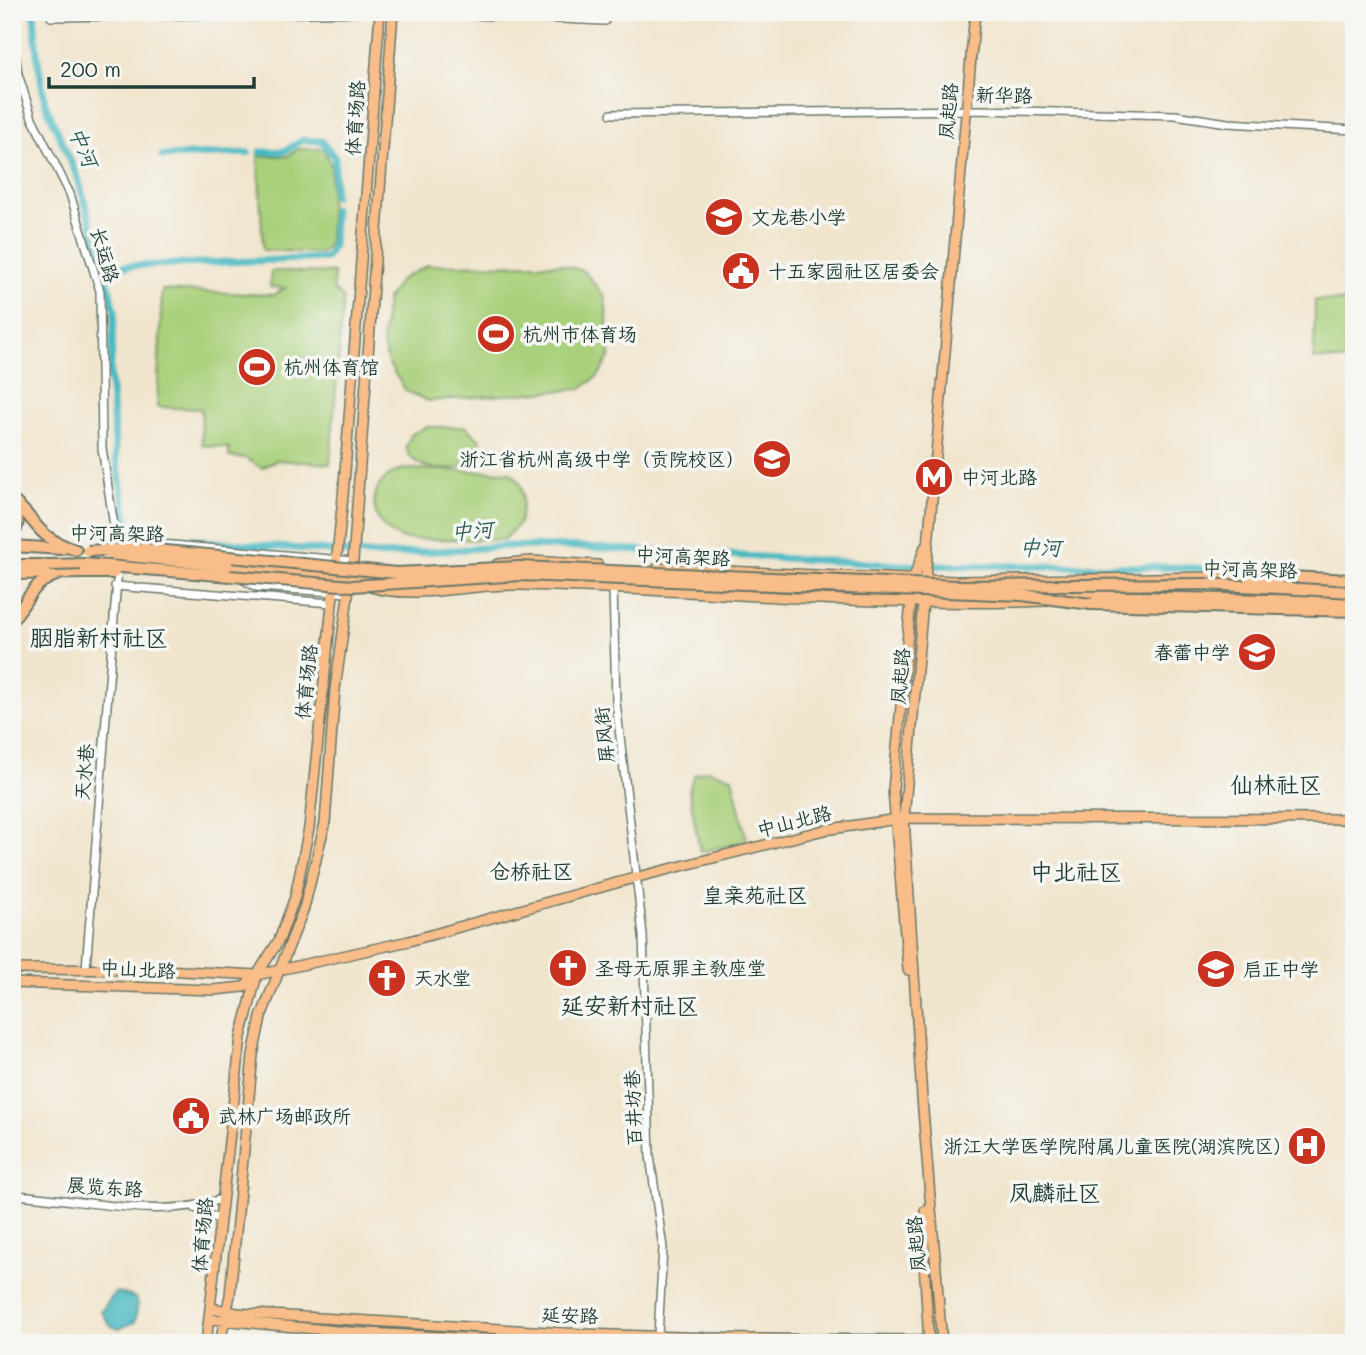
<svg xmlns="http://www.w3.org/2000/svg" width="1366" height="1355" font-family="Mali,'LXGW WenKai TC',sans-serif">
	<rect width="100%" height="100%" fill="#f6f6f2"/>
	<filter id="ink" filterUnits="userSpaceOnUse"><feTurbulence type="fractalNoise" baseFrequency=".0143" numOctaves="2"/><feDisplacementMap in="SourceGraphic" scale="14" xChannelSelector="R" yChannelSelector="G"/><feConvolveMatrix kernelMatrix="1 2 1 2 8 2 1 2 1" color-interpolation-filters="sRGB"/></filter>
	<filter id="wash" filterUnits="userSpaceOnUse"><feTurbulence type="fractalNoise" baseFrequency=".00686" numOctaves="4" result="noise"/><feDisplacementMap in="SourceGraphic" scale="28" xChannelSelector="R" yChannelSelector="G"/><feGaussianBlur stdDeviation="1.57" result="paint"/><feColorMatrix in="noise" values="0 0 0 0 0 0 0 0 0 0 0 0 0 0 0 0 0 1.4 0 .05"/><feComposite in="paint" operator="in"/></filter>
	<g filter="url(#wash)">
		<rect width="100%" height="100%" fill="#f1e5cd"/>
		<path fill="#a9d07a" stroke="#648657" stroke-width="2" d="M298 149H324L331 166 329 244 321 253 263 250 258 156H288Z
			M561 264 584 271 605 297 610 355 599 375 581 389 428 401 406 391 388 363 382 341 387 299 401 279 428 265Z
			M271 271 334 273 333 289 343 298 330 464 277 460 262 468 245 458 229 457V448L202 445 201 409 157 407 162 290 274 295 285 288 270 287Z
			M1315 300 1354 302V361L1314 359Z
			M426 427H466L481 441 479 455C464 475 410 475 406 446L412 434Z
			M404 469 508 472C528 480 523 507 519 524L503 540 403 539C365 526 364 479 404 469Z
			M707 770 732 777 747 841 700 852 689 789 694 775Z"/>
		<path fill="#4ab9c2" stroke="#347b7b" stroke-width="2" d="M116 1292 134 1297 138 1303 135 1322 119 1329 111 1326 101 1311Z"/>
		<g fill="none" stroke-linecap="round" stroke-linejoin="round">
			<path stroke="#4ab9c2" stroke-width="7" d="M34 12 37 54 45 103 78 178 115 310 110 375 116 458 130 535 379 555 509 546 582 547 901 565 1172 567 1294 573
				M260 152 285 151 303 140 322 141 335 158 334 196
				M162 156 248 153
				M104 267 326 258 333 246 334 209"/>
		</g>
	</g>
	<g filter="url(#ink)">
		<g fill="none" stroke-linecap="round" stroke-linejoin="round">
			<g stroke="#68786a" stroke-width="10">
				<path id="minor" d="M408 12 605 21V12
					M51 17 367 12
					M12 31 18 74 32 118 70 194 100 291 102 448 118 552
					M611 114 980 110 1175 115 1228 123 1354 130
					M116 540 353 561
					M240 578 256 587 349 593
					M115 586 331 603
					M613 588 616 702 643 935 650 1156 663 1248 658 1336
					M86 968 118 568
					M12 1195C80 1198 157 1221 222 1199
					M195 1208 220 1220"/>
			</g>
			<g stroke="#68786a" stroke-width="12">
				<path id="major" d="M497 564 531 561 598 565
					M657 568 956 581 1213 577 1255 581
					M335 574 403 576
					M913 580 925 547
					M1273 582 1354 586
					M367 586C415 601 470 583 520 585 695 589 869 608 1045 601
					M12 969 164 970 257 975 409 941 634 878 824 830 904 818 1354 819
					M908 970 893 790 911 601
					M12 983 213 990 244 987 256 976
					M925 1211 924 1262 929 1343
					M212 1308 237 1313 582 1334 748 1339 942 1340 970 1343
					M210 1319 348 1332 562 1343
					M206 1343 241 1037 257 975 279 940 295 897 309 828 343 497 380 12
					M220 1343 230 1295 253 1055 261 1017 304 908 325 823 335 689 353 561 393 12
					M942 1343 922 1098 904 818 975 12"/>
			</g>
			<g stroke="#68786a" stroke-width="14">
				<path id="highway" d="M12 500C41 523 33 536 76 550
					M12 507C19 516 20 526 12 535
					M12 546 62 549
					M12 565H51
					M228 566 335 574
					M12 574 85 573
					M1288 577 1354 580
					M1053 595 1354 602
					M12 599V607
					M1091 604 1354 611
					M12 620C31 597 32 581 63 573"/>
			</g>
			<use href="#minor" stroke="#fff" stroke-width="7"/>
			<use href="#major" stroke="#f8bd89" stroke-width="9"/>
			<use href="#highway" stroke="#f8bd89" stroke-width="10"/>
			<g stroke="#68786a" stroke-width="14" stroke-linecap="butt">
				<path id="highway-bridge" d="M88 551 135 548 397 573 519 567 957 586 1204 584 1354 592
					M109 554 228 566
					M51 565 84 564 352 586 521 575 1022 595 1091 604
					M85 573H114
					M1249 581 1288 577"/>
			</g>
			<use href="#highway-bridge" stroke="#f8bd89" stroke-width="10"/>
		</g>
	</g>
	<defs>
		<g id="school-disc" transform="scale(2.0125)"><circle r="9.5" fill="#c8321e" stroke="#f6f6f2"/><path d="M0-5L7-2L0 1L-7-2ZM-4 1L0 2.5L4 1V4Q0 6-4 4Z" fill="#fff"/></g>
		<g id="civic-disc" transform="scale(2.0125)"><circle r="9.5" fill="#c8321e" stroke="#f6f6f2"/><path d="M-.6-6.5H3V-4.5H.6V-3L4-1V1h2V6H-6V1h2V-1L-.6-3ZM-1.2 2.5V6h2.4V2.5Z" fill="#fff"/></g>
		<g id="stadium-disc" transform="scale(2.0125)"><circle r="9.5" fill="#c8321e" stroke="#f6f6f2"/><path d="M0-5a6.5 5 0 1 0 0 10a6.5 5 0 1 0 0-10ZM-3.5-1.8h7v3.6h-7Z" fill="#fff"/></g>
		<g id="metro-disc" transform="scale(2.0125)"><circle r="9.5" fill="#c8321e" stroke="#f6f6f2"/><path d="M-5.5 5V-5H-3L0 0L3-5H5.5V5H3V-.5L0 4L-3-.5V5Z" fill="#fff"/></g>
		<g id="church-disc" transform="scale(2.0125)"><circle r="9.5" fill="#c8321e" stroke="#f6f6f2"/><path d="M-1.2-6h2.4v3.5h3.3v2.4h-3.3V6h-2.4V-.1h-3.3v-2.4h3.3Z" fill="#fff"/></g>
		<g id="hospital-disc" transform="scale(2.0125)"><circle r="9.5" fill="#c8321e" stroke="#f6f6f2"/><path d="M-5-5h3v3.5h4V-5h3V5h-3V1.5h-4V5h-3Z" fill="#fff"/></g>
	</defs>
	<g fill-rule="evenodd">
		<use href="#school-disc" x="724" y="217"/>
		<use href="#civic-disc" x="741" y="271"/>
		<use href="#stadium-disc" x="496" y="334"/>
		<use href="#stadium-disc" x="257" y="367"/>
		<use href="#school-disc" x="772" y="459"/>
		<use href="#metro-disc" x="934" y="477"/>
		<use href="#school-disc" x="1257" y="652"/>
		<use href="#church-disc" x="568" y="968"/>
		<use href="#school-disc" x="1216" y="969"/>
		<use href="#church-disc" x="387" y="978"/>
		<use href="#civic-disc" x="191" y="1116"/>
		<use href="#hospital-disc" x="1307" y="1146"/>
	</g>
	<g text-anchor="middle" stroke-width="7" stroke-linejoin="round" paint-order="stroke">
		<g font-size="19" fill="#1f3d34" stroke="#f6f6f2">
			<text transform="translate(1004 95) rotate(1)" y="7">新华路</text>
			<text transform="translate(948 111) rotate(-85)" y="7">凤起路</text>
			<text transform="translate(355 118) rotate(-86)" y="7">体育场路</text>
			<text transform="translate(105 255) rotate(74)" y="7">长运路</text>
			<text transform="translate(117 533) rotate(1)" y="7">中河高架路</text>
			<text transform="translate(683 556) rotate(3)" y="7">中河高架路</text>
			<text transform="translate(1250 569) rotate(2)" y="7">中河高架路</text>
			<text transform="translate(900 676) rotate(-85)" y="7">凤起路</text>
			<text transform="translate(306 682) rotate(-84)" y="7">体育场路</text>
			<text transform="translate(604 735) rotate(-96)" y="7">屏风街</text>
			<text transform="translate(84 772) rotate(-85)" y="7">天水巷</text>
			<text transform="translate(794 821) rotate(-14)" y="7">中山北路</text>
			<text transform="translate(138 969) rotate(3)" y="7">中山北路</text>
			<text transform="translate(633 1108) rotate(-92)" y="7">百井坊巷</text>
			<text transform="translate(105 1187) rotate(4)" y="7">展览东路</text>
			<text transform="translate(202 1235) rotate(-85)" y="7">体育场路</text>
			<text transform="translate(916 1244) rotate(-95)" y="7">凤起路</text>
			<text transform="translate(570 1315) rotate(2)" y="7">延安路</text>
		</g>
		<g font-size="19" fill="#1f3d34" stroke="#f6f6f2" text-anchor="start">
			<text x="751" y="224">文龙巷小学</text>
			<text x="768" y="278">十五家园社区居委会</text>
			<text x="523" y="341">杭州市体育场</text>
			<text x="284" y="374">杭州体育馆</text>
			<text x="745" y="466" text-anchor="end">浙江省杭州高级中学（贡院校区）</text>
			<text x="961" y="484">中河北路</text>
			<text x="1230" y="659" text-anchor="end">春蕾中学</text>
			<text x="595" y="975">圣母无原罪主教座堂</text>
			<text x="1243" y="976">启正中学</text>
			<text x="414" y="985">天水堂</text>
			<text x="218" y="1123">武林广场邮政所</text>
			<text x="1280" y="1153" text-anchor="end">浙江大学医学院附属儿童医院(湖滨院区)</text>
		</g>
		<g font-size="21" font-style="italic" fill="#2a5c58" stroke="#f6f6f2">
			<text transform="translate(83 147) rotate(67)" y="7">中河</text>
			<text transform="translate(472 531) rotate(-4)" y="7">中河</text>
			<text transform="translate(1040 548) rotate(1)" y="7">中河</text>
		</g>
		<g font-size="21" fill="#1f3d34" stroke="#f6f6f2">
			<text x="531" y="879">仓桥社区</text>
			<text x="755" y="903">皇亲苑社区</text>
		</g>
		<g font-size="23" fill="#1f3d34" stroke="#f6f6f2">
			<text x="99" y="646">胭脂新村社区</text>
			<text x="1276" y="793">仙林社区</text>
			<text x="1076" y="880">中北社区</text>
			<text x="630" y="1014">延安新村社区</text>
			<text x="1055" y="1201">凤麟社区</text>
		</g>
	</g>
	<rect width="1366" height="1355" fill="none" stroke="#f6f6f2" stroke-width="42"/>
	<path d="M49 77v10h205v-10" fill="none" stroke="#1f3d34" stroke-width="3.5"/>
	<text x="60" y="77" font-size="21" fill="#1f3d34" stroke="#f6f6f2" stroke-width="5" paint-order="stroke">200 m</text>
</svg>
